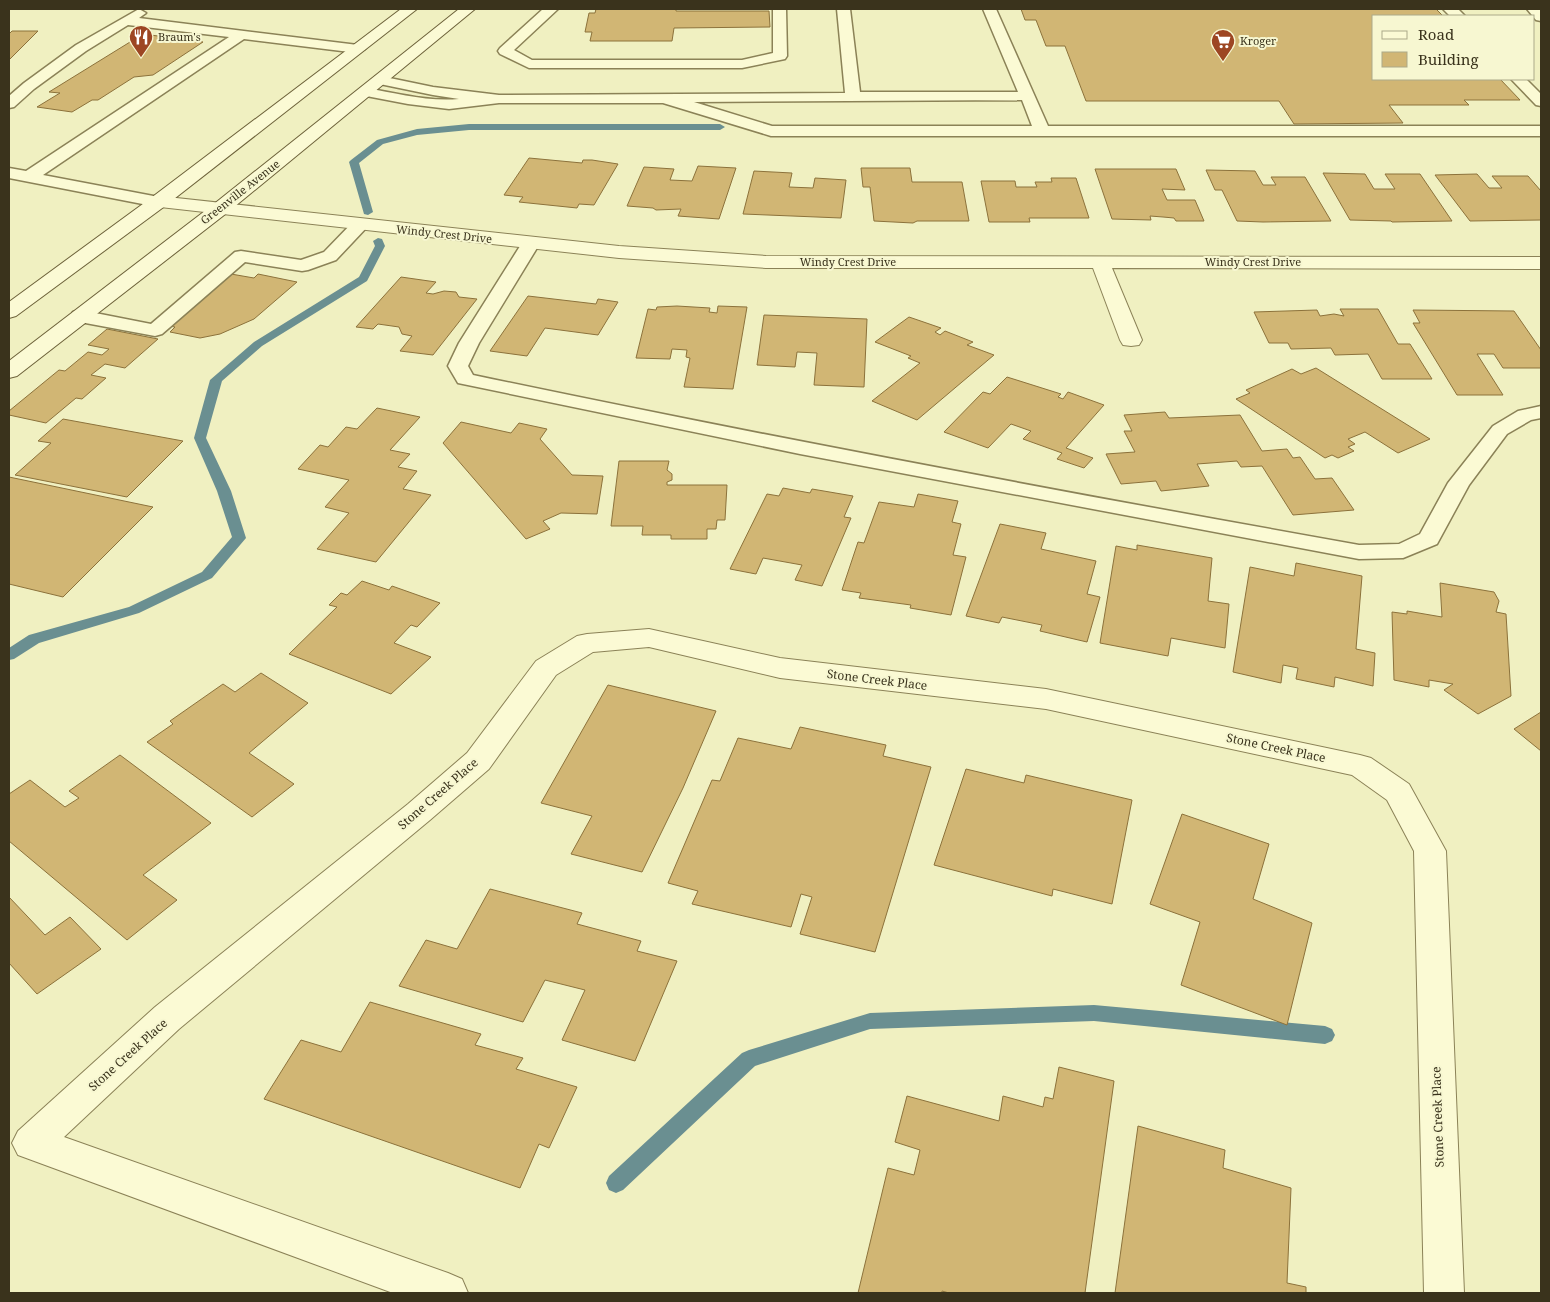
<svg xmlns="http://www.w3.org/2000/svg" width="1550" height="1302" font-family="'Noto Serif',serif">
	<rect width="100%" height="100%" fill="#f0f0c1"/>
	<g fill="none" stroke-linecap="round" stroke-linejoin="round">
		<path fill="#6a8f91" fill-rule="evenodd" d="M469 124H720L725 127 720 130H469L417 135 383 144 359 163 373 212 368 215 364 214 349 162 351 160 377 140 417 129Z
			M378 238 382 239 385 246 367 281 262 346 222 381 206 438 231 491 246 538 212 578 139 613 39 643 14 659 9 660V648L29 635 129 607 202 572 232 537 217 491 194 438 210 380 254 342 359 277 375 246 373 241Z
			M1094 1005 1325 1026 1332 1029 1335 1035 1332 1041 1325 1044 1094 1021 870 1029 755 1066 623 1190 616 1193 609 1190 606 1183 609 1176 742 1053 749 1050 870 1013Z"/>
	</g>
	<path fill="#d1b674" stroke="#8c723b" d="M596 9H676V11H769L770 27 674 28 672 41H590L592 32H585L589 13H595Z
		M1021 9H1436L1443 16H1374V79H1500L1520 100H1464L1469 105H1389L1403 123 1294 124 1279 101H1086L1065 46H1046L1036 20H1025Z
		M12 31H38L9 60V34Z
		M143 34 203 42 153 75 134 77 98 100H92L72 112 37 107 60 93 49 92Z
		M529 158 582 163 583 160H592L618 164 594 205 579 204 577 208 519 202 523 197 504 195Z
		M698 166 736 168 719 219 678 216 681 209 656 210 653 208 627 206 644 167 674 169 670 180 692 181Z
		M861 168H910L912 182H962L969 221H917L913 223 874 221 870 187H863Z
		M1095 169H1176L1185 190 1162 189 1167 200H1195L1204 221H1176L1174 218 1163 217 1150 216 1151 220 1112 219Z
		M1206 170 1255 171 1263 185H1276L1271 177H1305L1331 221 1263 222 1237 221 1222 190H1215Z
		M754 171 792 173 789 187 813 188 815 178 846 180 841 218 743 214Z
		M1323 173 1365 174 1374 189H1395L1385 174H1420L1452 221 1392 222 1391 221 1350 220Z
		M1477 174 1489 188H1502L1492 176H1528L1541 191V220L1470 221 1435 175Z
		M1051 178H1076L1089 218H1029L1030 222H989L981 181H1015L1016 187H1037L1035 182H1052Z
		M231 274 254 278 258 274 297 282 254 319 220 334 200 338 170 332 175 327 169 326Z
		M401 277 436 282 426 293 433 294 444 291 456 292 459 297 477 299 433 355 400 351 412 336 402 334 399 327 378 324 373 329 356 327Z
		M528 296 596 304 598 299 618 302 598 335 545 328 527 356 490 351Z
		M677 306 710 308 709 312 717 313 718 306 747 307 733 389 684 387 690 358 686 357 687 350 672 349 670 359 636 358 648 309 656 310 657 307Z
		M1340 309H1378L1398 344H1410L1432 379H1382L1368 354 1335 355 1331 348 1291 349 1288 343H1269L1254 312 1317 310 1320 316 1334 314 1344 316Z
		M1413 310 1514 311 1541 350V368H1503L1494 354H1477L1503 395H1457L1413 323H1420Z
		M764 315 867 319 864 387 814 385 817 353 797 352 795 367 757 365Z
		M909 317 941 328 935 332 940 335 945 331 973 342 967 345 994 355 917 420 872 401 920 363 908 358 911 356 875 342Z
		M107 329 158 339 125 368 105 364 91 375 106 378 82 399 76 398 46 423 9 415V411L59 370 65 371 88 352 102 355 109 349 88 345Z
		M1316 368 1430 439 1398 453 1365 432 1348 439 1355 444 1348 447 1354 451 1338 458 1332 455 1325 458 1236 399 1250 393 1246 390 1292 369 1301 374Z
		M1007 377 1061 394 1058 397 1063 399 1068 392 1104 405 1066 448 1093 458 1084 468 1057 459 1062 453 1023 439 1031 431 1011 424 988 448 944 432 983 392 990 394Z
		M377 408 420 417 390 450 410 454 398 467 417 471 403 489 431 495 376 562 317 549 349 513 325 507 349 480 298 469 320 445 328 447 346 427 357 429Z
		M1165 412 1169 418 1240 415 1262 451 1287 449 1293 458 1300 457 1315 479 1332 478 1354 510 1293 515 1262 466 1241 467 1237 461 1197 464 1209 486 1161 491 1156 481 1121 484 1106 454 1135 452 1124 431H1132L1124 415Z
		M63 419 183 441 127 497 15 475 51 443 38 441Z
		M461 422 511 433 519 423 547 429 540 439 572 475 603 476 597 514 561 513 543 521 550 529 526 539 443 443Z
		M619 461H669L667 470 672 474V480L667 482V485H727L725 520H717L716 529H707V539H671V535H642L643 526H611Z
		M9 477 153 507 63 597 9 584Z
		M783 488 810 493 812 489 853 496 844 517 851 518 822 586 795 580 802 565 763 558 756 574 730 569 767 494 779 496Z
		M918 494 958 501 952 522 961 524 953 555 966 557 951 615 910 608 911 605 859 598 861 593 842 590 858 542 864 543 879 502 914 507Z
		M1000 524 1046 533 1041 549 1096 561 1087 594 1100 597 1087 642 1040 631 1042 625 1002 617 999 623 966 616Z
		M1137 545 1212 558 1208 601 1229 604 1225 648 1171 638 1168 656 1100 643 1116 546 1137 550Z
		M1296 563 1362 576 1356 649 1375 653 1373 686 1335 677 1334 687 1296 679 1298 668 1283 665 1281 683 1233 672 1250 567 1294 576Z
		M362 581 389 590 392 586 440 603 417 627 411 625 394 643 431 657 391 694 289 654 337 607 329 605 341 593 347 595Z
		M1440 583 1494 592 1499 601 1496 612 1506 614 1511 696 1478 714 1444 690 1453 684 1429 680V687L1394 680 1392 612 1407 614V611L1442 617Z
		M261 673 308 703 249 753 294 784 252 817 147 742 173 724 170 721 223 684 235 692Z
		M608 685 716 711 683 788 642 872 571 854 592 816 541 803Z
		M1541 712V751L1514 729Z
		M800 727 886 745 883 756 931 767 875 952 800 934 812 897 801 894 791 927 692 904 698 891 668 883 712 780 720 781 738 738 791 749Z
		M120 755 211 823 143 875 177 900 127 940 9 841V794L30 780 65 807 79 798 69 791Z
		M966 769 1024 783 1026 775 1132 800 1112 904 1053 889 1052 896 934 865Z
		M1182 814 1269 844 1253 899 1312 923 1287 1025 1181 985 1200 922 1150 904Z
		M490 889 582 913 577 924 641 941 637 951 677 961 635 1061 562 1040 585 990 545 980 523 1022 399 986 426 940 457 949Z
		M9 897 45 935 70 917 101 949 37 994 9 963Z
		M370 1002 481 1034 475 1045 523 1058 516 1069 577 1087 549 1148 539 1144 520 1188 264 1099 301 1040 341 1052Z
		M1059 1067 1114 1081 1085 1293H949L942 1291V1293H858L888 1168 914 1175 920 1150 895 1142 907 1096 999 1121 1003 1096 1043 1107 1045 1097 1053 1099Z
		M1138 1126 1225 1150 1223 1168 1291 1188 1287 1283 1306 1287V1293H1115Z"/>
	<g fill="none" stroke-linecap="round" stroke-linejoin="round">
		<g stroke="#8b8257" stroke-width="3">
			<path id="service" d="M139 9 146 13 139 18 358 45 365 49 358 53 244 39 43 175 164 198 166 202 164 206 158 207 9 178V168L26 171 229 37 128 25 86 51 34 89 14 107 9 108V96L24 83 76 45Z
				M543 9H558L514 50 532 60H742L773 53V9H786L787 56 785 59 742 68H529L500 54 498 51 500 48Z
				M837 9H850L860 92H1018L983 9H996L1048 126H1541V136H771L663 103H499L449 109 408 104 361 95 359 92 361 89 366 88C396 93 428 102 459 99L433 95 375 83 373 80 375 77 380 76 433 87 499 95 845 93ZM1022 100 1032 126H772L694 102Z
				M1443 9H1458L1465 16H1450Z
				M1527 9H1540L1541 21 1536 20Z
				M1511 79H1526L1541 94V106L1536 105Z
				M360 220 366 221 369 225 336 260 308 270 302 271 245 262 162 334 155 336 80 322 73 320 71 316 73 312 80 310 151 324 235 252 241 251 301 260 324 252 354 221Z
				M531 238 537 239 540 243 479 343 468 366 473 375C767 437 1063 492 1359 545L1399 544 1420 534 1448 483 1493 426 1518 411 1541 406V418L1531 420 1507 434 1469 485 1437 544 1403 558 1359 559 800 454 458 383 448 366 459 343 522 243 525 239Z"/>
		</g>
		<g stroke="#8b8257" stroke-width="2">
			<path id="minor" d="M158 196 619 246 766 256 1541 257V269L1112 268 1142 340 1139 345 1131 346 1123 345 1120 340 1093 268H766L619 258 151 206 149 202 151 198Z
				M649 629 780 658 1046 689 1360 755 1371 758 1409 784 1446 851 1464 1293H1424L1414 851 1387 800 1352 775 1046 709 780 678 649 647 593 652 556 675 489 769 430 820 179 1029 64 1137 448 1273 462 1279 468 1293H393L18 1155 12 1143 18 1131 155 1007 408 804 467 753 536 661 577 636 587 634Z"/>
		</g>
		<g stroke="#6d623a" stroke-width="2">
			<path id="secondary" d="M401 9H417L165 206 16 316 9 318V302L151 198Z
				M459 9H475L228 212 17 376 9 378V361L214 204Z"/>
		</g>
		<use href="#service" fill="#fbfad4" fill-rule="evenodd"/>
		<use href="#minor" fill="#fbfad4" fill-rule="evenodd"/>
		<use href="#secondary" fill="#fbfad4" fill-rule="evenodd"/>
	</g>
	<defs>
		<g id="restaurant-pin" transform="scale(1.25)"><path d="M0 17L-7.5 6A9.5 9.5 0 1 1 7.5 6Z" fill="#9d4623" stroke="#f7f7d1"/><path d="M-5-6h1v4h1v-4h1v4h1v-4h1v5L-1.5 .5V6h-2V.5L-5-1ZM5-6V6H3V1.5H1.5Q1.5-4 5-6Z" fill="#fff"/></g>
		<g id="supermarket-pin" transform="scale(1.25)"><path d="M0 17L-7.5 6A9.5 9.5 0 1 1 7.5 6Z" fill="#9d4623" stroke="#f7f7d1"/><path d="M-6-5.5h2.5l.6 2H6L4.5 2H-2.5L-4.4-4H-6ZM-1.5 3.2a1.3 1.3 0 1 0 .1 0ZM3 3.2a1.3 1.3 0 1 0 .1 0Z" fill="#fff"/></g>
	</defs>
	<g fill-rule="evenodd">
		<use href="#restaurant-pin" x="141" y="37"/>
		<use href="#supermarket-pin" x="1223" y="41"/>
	</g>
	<g text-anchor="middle" stroke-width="4" stroke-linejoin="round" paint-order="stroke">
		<g font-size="11" fill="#3a331c" stroke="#f7f7d1" text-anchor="start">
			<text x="158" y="41">Braum's</text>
			<text x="1240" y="45">Kroger</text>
		</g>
		<g font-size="11" fill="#3a331c" stroke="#f7f7d1">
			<text transform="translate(240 192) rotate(-38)" y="4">Greenville Avenue</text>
			<text transform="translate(444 234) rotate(6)" y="4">Windy Crest Drive</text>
			<text x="848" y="266">Windy Crest Drive</text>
			<text x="1253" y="266">Windy Crest Drive</text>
		</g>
		<g font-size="12" fill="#3a331c" stroke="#f7f7d1">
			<text transform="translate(877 680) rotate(7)" y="4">Stone Creek Place</text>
			<text transform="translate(1276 748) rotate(12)" y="4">Stone Creek Place</text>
			<text transform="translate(438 794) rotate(-41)" y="4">Stone Creek Place</text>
			<text transform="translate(128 1055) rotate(-42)" y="4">Stone Creek Place</text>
			<text transform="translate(1438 1117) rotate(-92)" y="4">Stone Creek Place</text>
		</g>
	</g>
	<rect width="1550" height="1302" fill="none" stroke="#3a331c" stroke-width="20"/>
	<rect x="1372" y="15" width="162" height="65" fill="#f7f7d1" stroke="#aba989"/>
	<rect x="1382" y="31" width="25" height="8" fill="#fbfad4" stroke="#aba989"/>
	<text x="1418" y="40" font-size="15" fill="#3a331c">Road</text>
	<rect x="1382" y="52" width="25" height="15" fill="#d1b674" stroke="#aba989"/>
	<text x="1418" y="65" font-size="15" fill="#3a331c">Building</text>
</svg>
